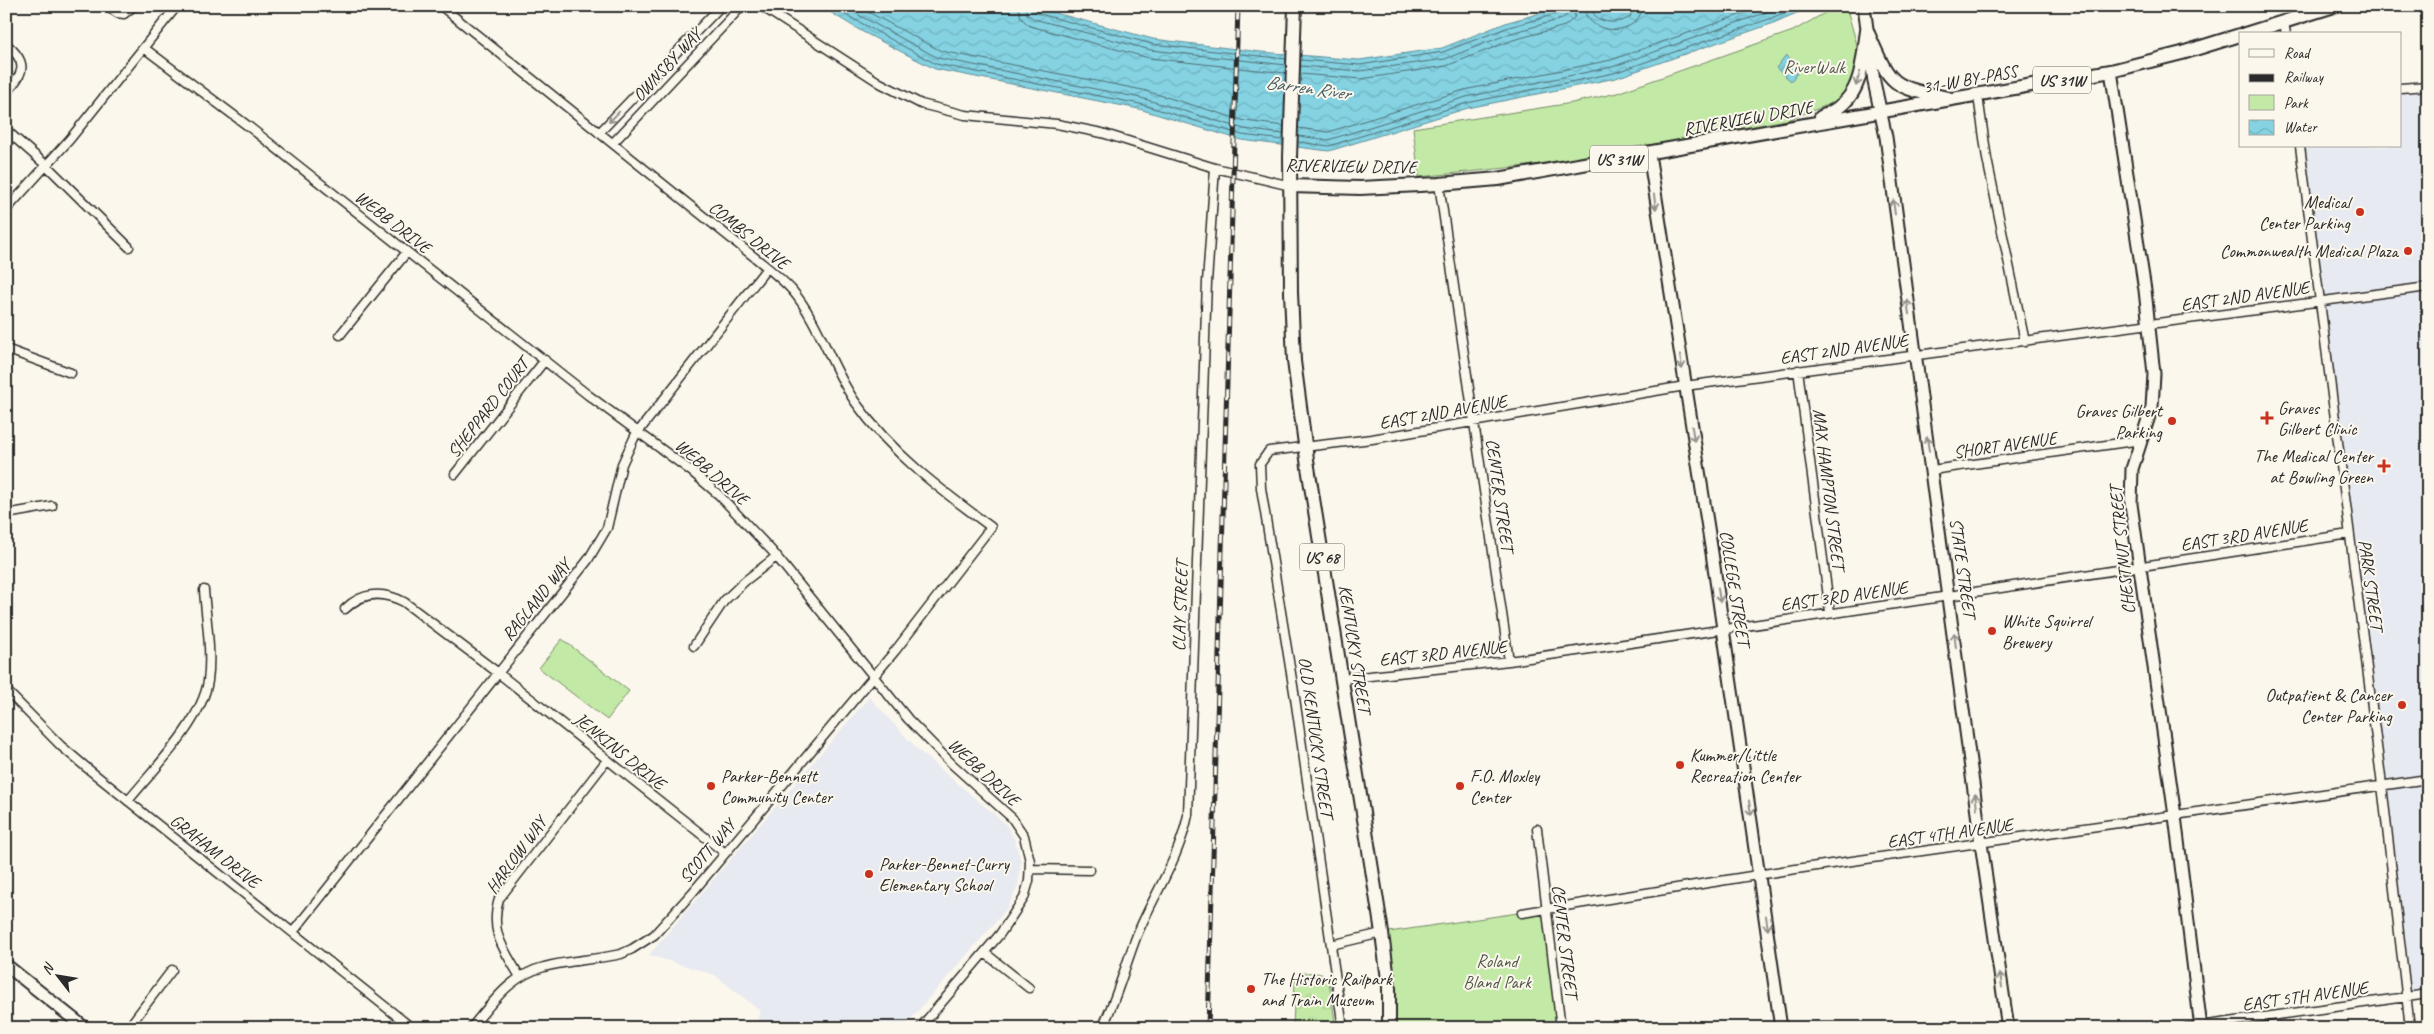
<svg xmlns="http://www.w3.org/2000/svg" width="2434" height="1034" font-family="Caveat,sans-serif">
	<defs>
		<pattern id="grass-tufts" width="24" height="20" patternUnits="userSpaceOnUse" patternTransform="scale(1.25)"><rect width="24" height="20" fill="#c2e9a5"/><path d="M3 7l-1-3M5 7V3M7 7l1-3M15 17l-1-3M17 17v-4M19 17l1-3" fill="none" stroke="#a7c88e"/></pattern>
		<pattern id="water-waves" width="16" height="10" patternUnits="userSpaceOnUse" patternTransform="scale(1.25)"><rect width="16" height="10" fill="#84d2e2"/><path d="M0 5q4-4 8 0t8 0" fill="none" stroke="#72b4c2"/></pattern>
	</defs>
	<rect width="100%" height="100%" fill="#fbf7ec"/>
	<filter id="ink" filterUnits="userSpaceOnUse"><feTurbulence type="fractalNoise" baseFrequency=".02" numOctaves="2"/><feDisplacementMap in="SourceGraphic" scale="10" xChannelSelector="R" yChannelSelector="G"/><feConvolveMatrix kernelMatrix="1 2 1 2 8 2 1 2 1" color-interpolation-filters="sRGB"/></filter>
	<g filter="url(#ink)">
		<path fill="#e8eaf1" d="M2428 84V994L2406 998 2299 146H2400V87Z
			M869 697 920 752 1006 824 1015 841 1021 861 1018 886 1006 910 903 1028H755L760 1011 715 975 649 955Z"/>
		<path fill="url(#grass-tufts)" stroke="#768a68" d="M1303 973C1314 973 1324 971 1329 982L1336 1028H1293L1295 980Z"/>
		<path fill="#c2e9a5" stroke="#768a68" d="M1837 6H1846L1857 45 1855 78 1844 99 1787 120 1545 164 1419 177 1413 128 1572 103 1617 93 1793 31Z
			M562 639 629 691 607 720 539 668Z
			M1545 909 1561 1028H1389L1382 933Z"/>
		<path fill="url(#water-waves)" stroke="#608f99" d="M820 6H1029L1153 39 1261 52 1359 60 1442 48 1508 22 1567 6H1591L1617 11 1627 6H1813L1771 24 1616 78 1468 108 1329 151 1241 140 1139 109 935 69 861 31Z
			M1786 55 1801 68 1791 81 1776 68Z"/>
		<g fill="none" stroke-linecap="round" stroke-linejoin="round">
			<path stroke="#4f6e74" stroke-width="1" d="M830 6 936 64 1140 104 1242 135 1283 140
				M842 6 938 58 1141 98 1244 129 1283 134
				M857 6 941 51 1143 90 1245 121 1284 126
				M1018 6 1021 18 1030 26 1149 58 1285 73
				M1025 6 1027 14 1034 19 1151 50 1286 65
				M1032 6 1036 13 1152 44 1286 59
				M1584 6C1585 37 1641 38 1642 6
				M1591 6C1593 25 1618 25 1630 17L1634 6
				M1301 60 1360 65 1443 52 1509 27 1560 13 1563 6
				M1301 66 1360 71 1445 59 1511 33 1562 19 1568 14 1570 6
				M1300 74 1361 79 1446 66 1513 40 1565 26 1574 18 1577 6
				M1298 128 1328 132 1464 90 1611 60 1765 6
				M1298 136 1328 140 1466 97 1612 67 1784 6
				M1298 142 1329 146 1467 103 1614 73 1769 19 1800 6"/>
			<g stroke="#2b2b2b" stroke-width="11">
				<path id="street" d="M108 6 117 13 124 14 134 6
					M441 6 758 260C769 269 782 279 792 290 820 323 831 368 856 403 892 454 942 491 991 527L895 651 692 893 654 935 632 949 621 954C595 960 569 960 544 967 511 975 492 1003 471 1028
					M761 6 880 83 921 104 965 115 1057 124 1102 133 1215 168 1291 186
					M2284 22 2286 34
					M6 44C29 63 24 73 6 93
					M144 48 248 126 588 395 691 471 719 495 772 551 908 719 952 764 1012 818 1024 836 1030 861 1029 881 1024 898 1000 934 920 1028
					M2400 88 2428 86
					M1978 96 1987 159 2025 342
					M6 130 47 166 129 247
					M599 133 721 6
					M613 143 742 6
					M2300 146 2382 785 2410 1028
					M1439 184 1509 661
					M6 210 70 139 177 6
					M340 335 407 252
					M6 349 71 373
					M1798 370 1830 612
					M1932 470 2141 440
					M455 474 545 360
					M6 514 52 506
					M345 609C362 592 383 591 404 602L497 672 725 853
					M694 646 724 601 745 581 777 556
					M1342 679 1509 661 1949 596 2349 534
					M6 690 61 746 87 768 412 1028
					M128 801C154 769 202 721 208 681 212 652 206 619 204 590
					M1537 829 1561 1028
					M1030 869 1090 870
					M1522 913 1782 871 2428 779
					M293 932 588 560 607 528 622 464 635 436 767 268
					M1331 945 1382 933
					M985 953 1029 988
					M520 977C504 949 489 933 499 899L607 760
					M128 1028 172 970
					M1102 1028C1117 998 1125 966 1137 935 1154 894 1179 859 1188 815L1207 282 1215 168
					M1343 1028 1295 698 1261 488 1260 464 1269 451 1372 439 1685 386 2428 287
					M2186 1028 2428 994"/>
			</g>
			<g stroke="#2b2b2b" stroke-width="15">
				<path id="secondary" d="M1864 6 1874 82 1886 137 1981 843 2008 1028
					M2111 71 2145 290 2154 374 2152 407 2132 469 2131 504 2175 816 2201 1028
					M1649 154 1712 553 1781 1028
					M6 965 85 1028"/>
			</g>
			<g stroke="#2b2b2b" stroke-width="16">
				<path id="primary" d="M1295 6 1290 157 1291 292 1294 361 1308 467 1381 926 1389 987V1028
					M1867 31C1891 86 1889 86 1948 98
					M2245 34 2334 6
					M1821 117C1862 101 1861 70 1867 31
					M1291 186 1360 188 1439 184 1498 179 2111 71 2182 53 2240 35"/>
			</g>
			<use href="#street" stroke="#fbf7ec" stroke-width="8"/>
			<use href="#secondary" stroke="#fbf7ec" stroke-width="11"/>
			<use href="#primary" stroke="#fbf7ec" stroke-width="12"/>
			<g stroke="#2b2b2b" stroke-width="5">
				<path id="rail" d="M1208 1028 1238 6"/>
			</g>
			<use href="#rail" stroke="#fbf7ec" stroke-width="3" stroke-dasharray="9" stroke-linecap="butt"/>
		</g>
		<defs><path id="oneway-shaft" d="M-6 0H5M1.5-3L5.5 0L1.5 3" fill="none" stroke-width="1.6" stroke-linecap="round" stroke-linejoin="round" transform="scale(1.25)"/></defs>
		<g stroke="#93918c">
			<use href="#oneway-shaft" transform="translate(1858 79) rotate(107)"/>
			<use href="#oneway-shaft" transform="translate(614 117) rotate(134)"/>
			<use href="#oneway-shaft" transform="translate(1655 202) rotate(82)"/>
			<use href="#oneway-shaft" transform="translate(1894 207) rotate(-97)"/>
			<use href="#oneway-shaft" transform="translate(1908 307) rotate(-98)"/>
			<use href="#oneway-shaft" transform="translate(1681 362) rotate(81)"/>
			<use href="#oneway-shaft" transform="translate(1693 434) rotate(81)"/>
			<use href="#oneway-shaft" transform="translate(1928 444) rotate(-98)"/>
			<use href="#oneway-shaft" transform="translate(1719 595) rotate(81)"/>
			<use href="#oneway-shaft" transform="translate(1955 640) rotate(-97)"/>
			<use href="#oneway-shaft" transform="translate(1976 801) rotate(-97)"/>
			<use href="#oneway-shaft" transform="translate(1750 808) rotate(82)"/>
			<use href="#oneway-shaft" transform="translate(1767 923) rotate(82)"/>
			<use href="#oneway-shaft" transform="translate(2001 980) rotate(-98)"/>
		</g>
	</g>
	<g fill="#c8321e" stroke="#fbf7ec" stroke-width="2">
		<circle cx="2360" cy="212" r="5"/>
		<circle cx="2408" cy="251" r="5"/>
		<path d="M2264.5 410.5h5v5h5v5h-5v5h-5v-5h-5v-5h5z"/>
		<circle cx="2172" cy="421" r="5"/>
		<path d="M2381.5 458.5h5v5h5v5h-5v5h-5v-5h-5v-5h5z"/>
		<circle cx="1992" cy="631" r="5"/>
		<circle cx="2402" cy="705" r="5"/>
		<circle cx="1680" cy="765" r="5"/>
		<circle cx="711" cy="786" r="5"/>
		<circle cx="1460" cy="786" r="5"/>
		<circle cx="869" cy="874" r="5"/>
		<circle cx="1251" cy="989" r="5"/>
	</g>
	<g text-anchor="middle" stroke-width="4" stroke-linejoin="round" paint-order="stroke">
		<g fill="#fbf7ec" stroke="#696865" stroke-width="1">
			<rect x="2033" y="66.5" width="58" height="27" rx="4"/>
			<rect x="1590" y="145.5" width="58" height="27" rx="4"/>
			<rect x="1299.5" y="543.5" width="45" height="27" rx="4"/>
		</g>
		<g font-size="16" font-weight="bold" fill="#2b2b2b">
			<text x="2062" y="86">US 31W</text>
			<text x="1619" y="165">US 31W</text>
			<text x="1322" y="563">US 68</text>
		</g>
		<g font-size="18" fill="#2b2b2b" stroke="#fbf7ec">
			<text transform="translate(667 65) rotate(-47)" y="6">OWNSBY WAY</text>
			<text transform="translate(1970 79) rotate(-10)" y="6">31-W BY-PASS</text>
			<text transform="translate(1748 118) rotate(-10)" y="6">RIVERVIEW DRIVE</text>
			<text transform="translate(1351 166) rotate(1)" y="6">RIVERVIEW DRIVE</text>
			<text transform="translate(393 222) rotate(38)" y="6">WEBB DRIVE</text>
			<text transform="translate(749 235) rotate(39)" y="6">COMBS DRIVE</text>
			<text transform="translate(2245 296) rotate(-8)" y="6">EAST 2ND AVENUE</text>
			<text transform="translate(1844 349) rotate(-8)" y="6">EAST 2ND AVENUE</text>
			<text transform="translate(488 408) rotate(-52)" y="6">SHEPPARD COURT</text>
			<text transform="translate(1443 412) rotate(-10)" y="6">EAST 2ND AVENUE</text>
			<text transform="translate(2005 445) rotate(-8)" y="6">SHORT AVENUE</text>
			<text transform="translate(712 472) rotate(41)" y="6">WEBB DRIVE</text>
			<text transform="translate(1829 489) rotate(83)" y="6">MAX HAMPTON STREET</text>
			<text transform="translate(1500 495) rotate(82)" y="6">CENTER STREET</text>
			<text transform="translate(2244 535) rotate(-9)" y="6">EAST 3RD AVENUE</text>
			<text transform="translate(2122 550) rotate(-96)" y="6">CHESTNUT STREET</text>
			<text transform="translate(1963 568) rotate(82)" y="6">STATE STREET</text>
			<text transform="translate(2371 585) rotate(82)" y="6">PARK STREET</text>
			<text transform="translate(1735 588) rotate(81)" y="6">COLLEGE STREET</text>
			<text transform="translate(1844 596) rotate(-8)" y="6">EAST 3RD AVENUE</text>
			<text transform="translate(536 600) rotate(-51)" y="6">RAGLAND WAY</text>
			<text transform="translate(1180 606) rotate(-88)" y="6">CLAY STREET</text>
			<text transform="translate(1355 649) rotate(81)" y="6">KENTUCKY STREET</text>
			<text transform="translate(1443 653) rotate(-6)" y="6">EAST 3RD AVENUE</text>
			<text transform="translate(1316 737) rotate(82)" y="6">OLD KENTUCKY STREET</text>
			<text transform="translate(620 751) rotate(39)" y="6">JENKINS DRIVE</text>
			<text transform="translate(984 772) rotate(43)" y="6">WEBB DRIVE</text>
			<text transform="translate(1950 833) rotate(-8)" y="6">EAST 4TH AVENUE</text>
			<text transform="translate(215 851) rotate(38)" y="6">GRAHAM DRIVE</text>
			<text transform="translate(707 851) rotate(-50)" y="6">SCOTT WAY</text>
			<text transform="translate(516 855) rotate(-54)" y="6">HARLOW WAY</text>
			<text transform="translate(1565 941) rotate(83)" y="6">CENTER STREET</text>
			<text transform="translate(2305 996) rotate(-8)" y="6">EAST 5TH AVENUE</text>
		</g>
		<g font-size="18" fill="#515a4a" stroke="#fbf7ec">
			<text x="1814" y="73">RiverWalk</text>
			<text x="1497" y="967">Roland<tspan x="1497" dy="21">Bland Park</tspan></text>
		</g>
		<g font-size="18" fill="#2b2b2b" stroke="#fbf7ec" text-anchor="start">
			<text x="2350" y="208" text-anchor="end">Medical<tspan x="2350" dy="21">Center Parking</tspan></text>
			<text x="2398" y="257" text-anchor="end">Commonwealth Medical Plaza</text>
			<text x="2278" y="414">Graves<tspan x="2278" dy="21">Gilbert Clinic</tspan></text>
			<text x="2162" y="417" text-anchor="end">Graves Gilbert<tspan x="2162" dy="21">Parking</tspan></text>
			<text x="2373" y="462" text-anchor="end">The Medical Center<tspan x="2373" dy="21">at Bowling Green</tspan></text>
			<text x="2002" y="627">White Squirrel<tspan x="2002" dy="21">Brewery</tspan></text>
			<text x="2392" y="701" text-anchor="end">Outpatient &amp; Cancer<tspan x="2392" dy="21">Center Parking</tspan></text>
			<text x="1690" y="761">Kummer/Little<tspan x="1690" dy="21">Recreation Center</tspan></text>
			<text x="721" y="782">Parker-Bennett<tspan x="721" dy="21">Community Center</tspan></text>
			<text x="1470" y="782">F.O. Moxley<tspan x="1470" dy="21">Center</tspan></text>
			<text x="879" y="870">Parker-Bennet-Curry<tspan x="879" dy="21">Elementary School</tspan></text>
			<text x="1261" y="985">The Historic Railpark<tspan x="1261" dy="21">and Train Museum</tspan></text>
		</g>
		<g font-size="19" font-style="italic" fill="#465d62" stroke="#fbf7ec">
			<text transform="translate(1308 87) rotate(8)" y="7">Barren River</text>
		</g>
	</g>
	<rect width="2434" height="1034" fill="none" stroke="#fbf7ec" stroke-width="25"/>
	<rect x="12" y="12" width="2409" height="1009" fill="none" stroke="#2b2b2b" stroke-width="2" filter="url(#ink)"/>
	<rect x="2239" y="32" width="162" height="115" fill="#fbf7ec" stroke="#a8a59f"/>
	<rect x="2249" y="49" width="25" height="8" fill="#fbf7ec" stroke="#a8a59f"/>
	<text x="2284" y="58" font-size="15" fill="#2b2b2b">Road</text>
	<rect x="2249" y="74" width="25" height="8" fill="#2b2b2b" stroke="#a8a59f"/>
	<text x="2284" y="82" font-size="15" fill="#2b2b2b">Railway</text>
	<rect x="2249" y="95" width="25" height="15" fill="#c2e9a5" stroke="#a8a59f"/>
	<text x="2284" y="108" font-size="15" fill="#2b2b2b">Park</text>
	<rect x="2249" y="120" width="25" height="15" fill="url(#water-waves)" stroke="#a8a59f"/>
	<text x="2284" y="132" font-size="15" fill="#2b2b2b">Water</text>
	<g transform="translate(58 976) rotate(301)" stroke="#fbf7ec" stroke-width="4" paint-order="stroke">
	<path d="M0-4L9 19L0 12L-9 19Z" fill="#2b2b2b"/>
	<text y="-8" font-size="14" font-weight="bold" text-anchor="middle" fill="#2b2b2b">N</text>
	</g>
</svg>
